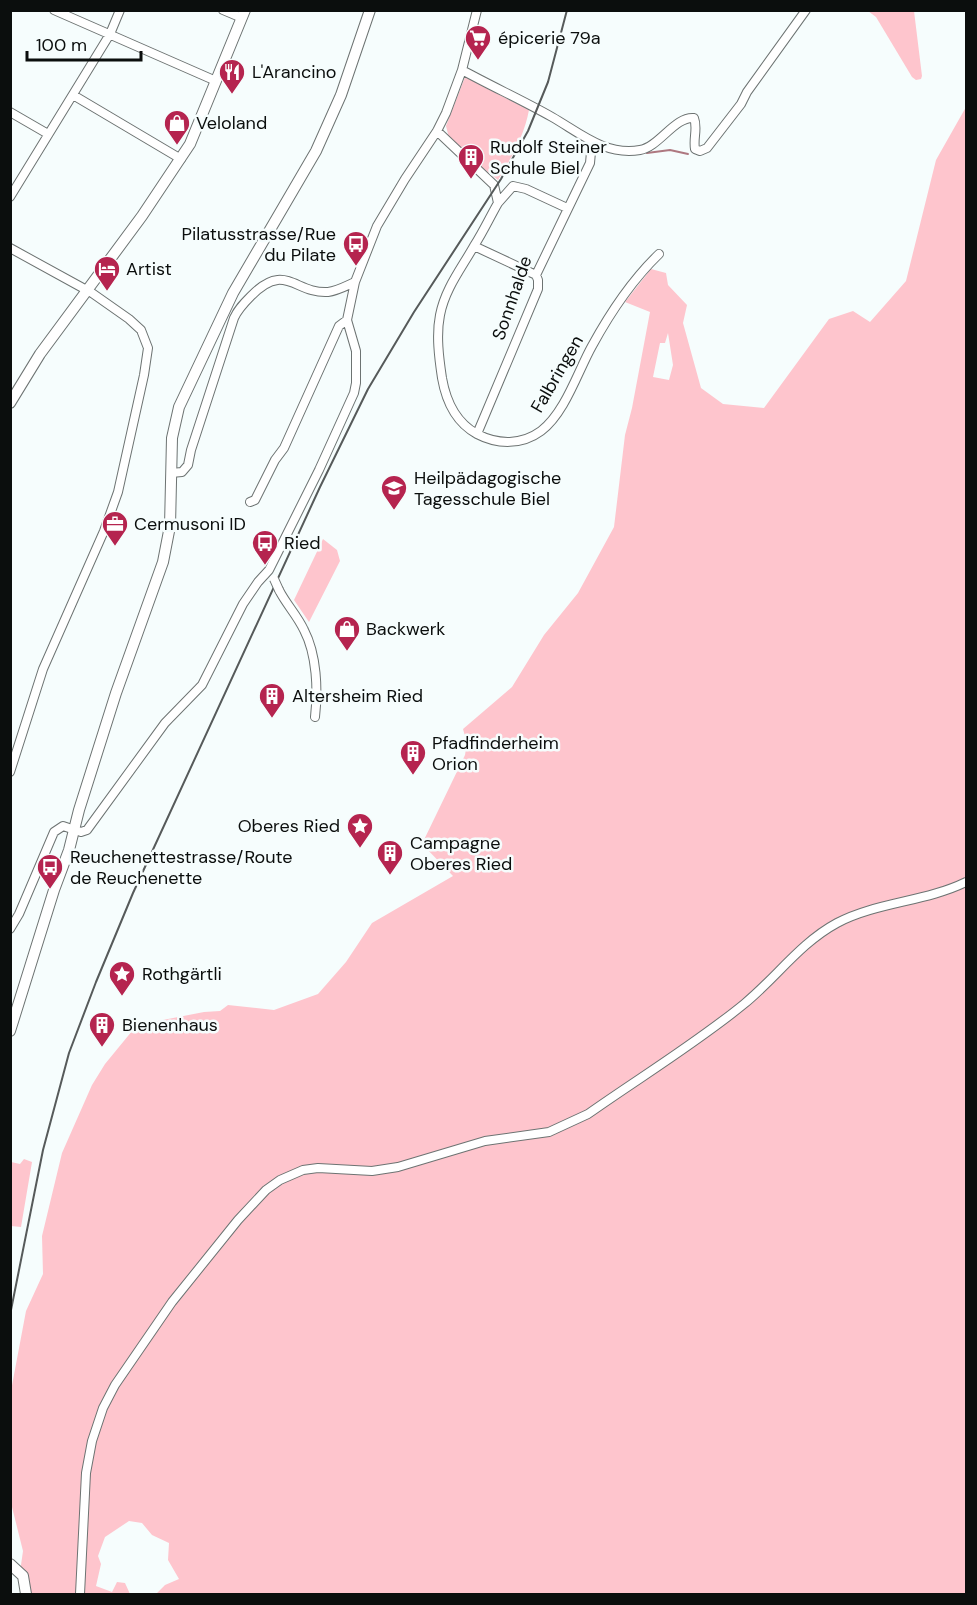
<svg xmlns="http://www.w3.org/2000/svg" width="977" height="1605" font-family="'DM Sans',sans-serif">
	<rect width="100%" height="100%" fill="#f6fdfd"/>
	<path fill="#fec5cd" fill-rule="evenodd" d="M868 11H914L922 76 921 79 916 80 912 77 876 17Z
		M465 77 529 110C524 136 512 157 498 180L450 142 446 126Z
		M966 107V1594H156L165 1585 179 1579 168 1560 169 1543 152 1535 142 1523 129 1521 105 1537 98 1556 101 1564 96 1586 112 1592 117 1582 125 1583 130 1594H26L20 1572 23 1551 10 1499V1396L26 1311 43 1274 42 1236 62 1153 92 1085 105 1064 137 1025 204 1012 220 1011 228 1005 274 1010 318 994 346 962 372 923 453 876 422 844 465 755 467 743 463 729 512 687 544 635 578 593 614 527 625 435 632 408 650 312 625 302 651 269 666 273 668 285 687 305 683 323 701 388 723 404 764 408 829 319 853 311 870 322 906 281 936 160ZM668 333 673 365 669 380 653 377 660 343H665Z
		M323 539 337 550 340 561 309 622 294 600Z
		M24 1159 32 1162 21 1227 11 1226V1162L20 1164Z"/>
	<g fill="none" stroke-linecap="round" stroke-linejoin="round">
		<path stroke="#ae7880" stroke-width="2" d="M647 153 670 150 688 154"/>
		<g stroke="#6d7372" stroke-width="10">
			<path id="minor" d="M54 10 216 81
				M223 10 242 18
				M462 70C491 86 522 100 552 117 580 133 605 156 640 150 659 147 675 116 694 118 698 128 693 138 695 149L700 151 707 148 741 104 747 92 806 10
				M73 95 181 159
				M10 112 48 134
				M437 131 494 185 498 203C490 217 483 232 474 246 461 269 445 289 440 315 436 335 439 358 442 378 446 401 455 422 477 434 498 445 522 445 541 431 565 413 578 371 592 346 610 313 632 280 659 254
				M10 197 110 34 120 10
				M498 203 513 186 526 189 567 208
				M474 246 536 275
				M10 248 92 293 129 319 141 330 148 348 144 375 118 492 104 531 43 669 10 772
				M477 434 538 289V280L536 275 590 163 591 152
				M171 473 182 472 188 465 191 450 234 318C238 309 244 303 251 296 285 261 295 294 328 292 337 291 346 286 355 282
				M250 502 255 500 275 460 284 448 339 326 347 320
				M279 590C286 604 297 615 304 630 317 655 318 690 315 717
				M10 929 19 914 54 832 63 826 81 832 87 830 165 723 202 685 243 604 258 582 269 570 319 470 354 393 356 383V351L347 320 355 282 377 226 405 179 437 131 446 113 462 70 477 10
				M80 1594 86 1473 92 1441 103 1408 115 1385 172 1302 238 1220 266 1190 280 1180 303 1170 318 1168 372 1171 398 1167 485 1141 549 1132 588 1114C639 1078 695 1044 744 1004 776 978 800 943 837 923 877 902 925 902 966 882"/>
		</g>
		<g stroke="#6d7372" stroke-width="12">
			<path id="major" d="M10 403 40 354 142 216 190 144 245 10
				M10 1031 54 890 69 850 79 810 116 693 163 562 170 526 172 438 179 407 233 293 316 151 341 95 370 10
				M10 1564 23 1576 26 1594"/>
		</g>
		<use href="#minor" stroke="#fff" stroke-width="8"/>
		<use href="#major" stroke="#fff" stroke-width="10"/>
		<path stroke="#565a5a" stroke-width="2" d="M10 1315 43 1150 69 1053 96 982 133 893 320 487 368 389 414 312 501 179 528 131 548 82 567 10"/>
		<g stroke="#6d7372" stroke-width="10" stroke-linecap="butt">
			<path id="minor-bridge" d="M274 579 279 590"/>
		</g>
		<use href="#minor-bridge" stroke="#fff" stroke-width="8"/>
	</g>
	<defs>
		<g id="supermarket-pin" transform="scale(1.35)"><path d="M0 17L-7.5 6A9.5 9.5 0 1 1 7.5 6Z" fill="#b5244f" stroke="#f6fdfd"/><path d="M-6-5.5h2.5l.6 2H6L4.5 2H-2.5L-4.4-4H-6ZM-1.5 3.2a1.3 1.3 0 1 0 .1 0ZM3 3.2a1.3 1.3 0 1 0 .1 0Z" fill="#fff"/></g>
		<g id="restaurant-pin" transform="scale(1.35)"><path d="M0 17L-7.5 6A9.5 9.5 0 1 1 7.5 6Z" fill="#b5244f" stroke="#f6fdfd"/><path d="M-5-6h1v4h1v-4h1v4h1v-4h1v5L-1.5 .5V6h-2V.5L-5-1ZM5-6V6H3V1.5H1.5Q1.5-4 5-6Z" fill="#fff"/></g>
		<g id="shop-pin" transform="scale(1.35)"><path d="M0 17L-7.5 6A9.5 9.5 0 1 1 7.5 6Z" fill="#b5244f" stroke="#f6fdfd"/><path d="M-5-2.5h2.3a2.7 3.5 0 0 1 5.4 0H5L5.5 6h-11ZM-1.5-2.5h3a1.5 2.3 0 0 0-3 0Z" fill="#fff"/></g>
		<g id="building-pin" transform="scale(1.35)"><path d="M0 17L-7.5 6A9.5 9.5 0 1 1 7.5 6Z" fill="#b5244f" stroke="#f6fdfd"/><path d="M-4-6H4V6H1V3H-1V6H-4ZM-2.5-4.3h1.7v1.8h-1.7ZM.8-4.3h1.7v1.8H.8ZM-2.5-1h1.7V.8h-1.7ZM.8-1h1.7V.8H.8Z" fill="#fff"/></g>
		<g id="bus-pin" transform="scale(1.35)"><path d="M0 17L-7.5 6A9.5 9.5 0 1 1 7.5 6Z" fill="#b5244f" stroke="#f6fdfd"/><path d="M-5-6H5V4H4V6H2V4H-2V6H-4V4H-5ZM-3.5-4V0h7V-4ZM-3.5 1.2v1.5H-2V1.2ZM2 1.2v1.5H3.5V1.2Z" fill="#fff"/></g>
		<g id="hotel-pin" transform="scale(1.35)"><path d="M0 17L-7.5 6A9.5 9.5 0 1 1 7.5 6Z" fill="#b5244f" stroke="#f6fdfd"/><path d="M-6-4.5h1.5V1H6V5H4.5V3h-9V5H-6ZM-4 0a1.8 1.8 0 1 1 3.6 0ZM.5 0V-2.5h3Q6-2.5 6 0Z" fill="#fff"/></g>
		<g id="school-pin" transform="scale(1.35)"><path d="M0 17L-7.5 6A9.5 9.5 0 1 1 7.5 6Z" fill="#b5244f" stroke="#f6fdfd"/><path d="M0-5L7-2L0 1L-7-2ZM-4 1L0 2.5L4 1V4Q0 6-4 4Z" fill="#fff"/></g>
		<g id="office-pin" transform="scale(1.35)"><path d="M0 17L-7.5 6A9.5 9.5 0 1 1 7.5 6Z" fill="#b5244f" stroke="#f6fdfd"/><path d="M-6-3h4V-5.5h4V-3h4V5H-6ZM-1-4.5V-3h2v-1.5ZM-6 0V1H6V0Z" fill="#fff"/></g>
		<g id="sight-pin" transform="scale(1.35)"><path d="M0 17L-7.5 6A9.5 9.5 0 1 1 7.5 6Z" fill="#b5244f" stroke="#f6fdfd"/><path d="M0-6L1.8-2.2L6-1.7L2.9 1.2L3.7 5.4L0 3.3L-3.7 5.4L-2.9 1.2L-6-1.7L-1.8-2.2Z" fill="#fff"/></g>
	</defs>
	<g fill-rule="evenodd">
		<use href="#supermarket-pin" x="478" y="38"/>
		<use href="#restaurant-pin" x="232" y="72"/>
		<use href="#shop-pin" x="177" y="123"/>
		<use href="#building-pin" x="471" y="157"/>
		<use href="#bus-pin" x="356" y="244"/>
		<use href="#hotel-pin" x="107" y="269"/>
		<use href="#school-pin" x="394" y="488"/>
		<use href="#office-pin" x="115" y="524"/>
		<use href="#bus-pin" x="265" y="543"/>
		<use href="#shop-pin" x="347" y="629"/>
		<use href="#building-pin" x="272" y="696"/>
		<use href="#building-pin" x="413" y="753"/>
		<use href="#sight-pin" x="360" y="826"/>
		<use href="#building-pin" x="390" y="853"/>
		<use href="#bus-pin" x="50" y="867"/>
		<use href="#sight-pin" x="122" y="974"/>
		<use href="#building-pin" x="102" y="1025"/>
	</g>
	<g text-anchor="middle" stroke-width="5" stroke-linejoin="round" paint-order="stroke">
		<g font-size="18" fill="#0b0e0d" stroke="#f6fdfd" text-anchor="start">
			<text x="498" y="44">épicerie 79a</text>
			<text x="252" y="78">L'Arancino</text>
			<text x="196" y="129">Veloland</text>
			<text x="490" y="153">Rudolf Steiner<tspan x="490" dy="21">Schule Biel</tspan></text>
			<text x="336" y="240" text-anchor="end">Pilatusstrasse/Rue<tspan x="336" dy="21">du Pilate</tspan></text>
			<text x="126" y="275">Artist</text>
			<text x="414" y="484">Heilpädagogische<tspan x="414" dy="21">Tagesschule Biel</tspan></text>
			<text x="134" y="530">Cermusoni ID</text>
			<text x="284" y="549">Ried</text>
			<text x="366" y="635">Backwerk</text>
			<text x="292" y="702">Altersheim Ried</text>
			<text x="432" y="749">Pfadfinderheim<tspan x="432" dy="21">Orion</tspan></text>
			<text x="340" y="832" text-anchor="end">Oberes Ried</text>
			<text x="410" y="849">Campagne<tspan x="410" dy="21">Oberes Ried</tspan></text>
			<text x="70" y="863">Reuchenettestrasse/Route<tspan x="70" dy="21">de Reuchenette</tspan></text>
			<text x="142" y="980">Rothgärtli</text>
			<text x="122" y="1031">Bienenhaus</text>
		</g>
		<g font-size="18" fill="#0b0e0d" stroke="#f6fdfd">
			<text transform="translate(512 298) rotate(-71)" y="6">Sonnhalde</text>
			<text transform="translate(557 374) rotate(-60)" y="6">Falbringen</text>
		</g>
	</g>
	<rect width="977" height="1605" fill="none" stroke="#0b0e0d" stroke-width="24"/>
	<path d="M27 51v9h114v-9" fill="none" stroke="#0b0e0d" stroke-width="3"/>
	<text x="36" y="51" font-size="18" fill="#0b0e0d" stroke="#f6fdfd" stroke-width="4.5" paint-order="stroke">100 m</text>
</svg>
